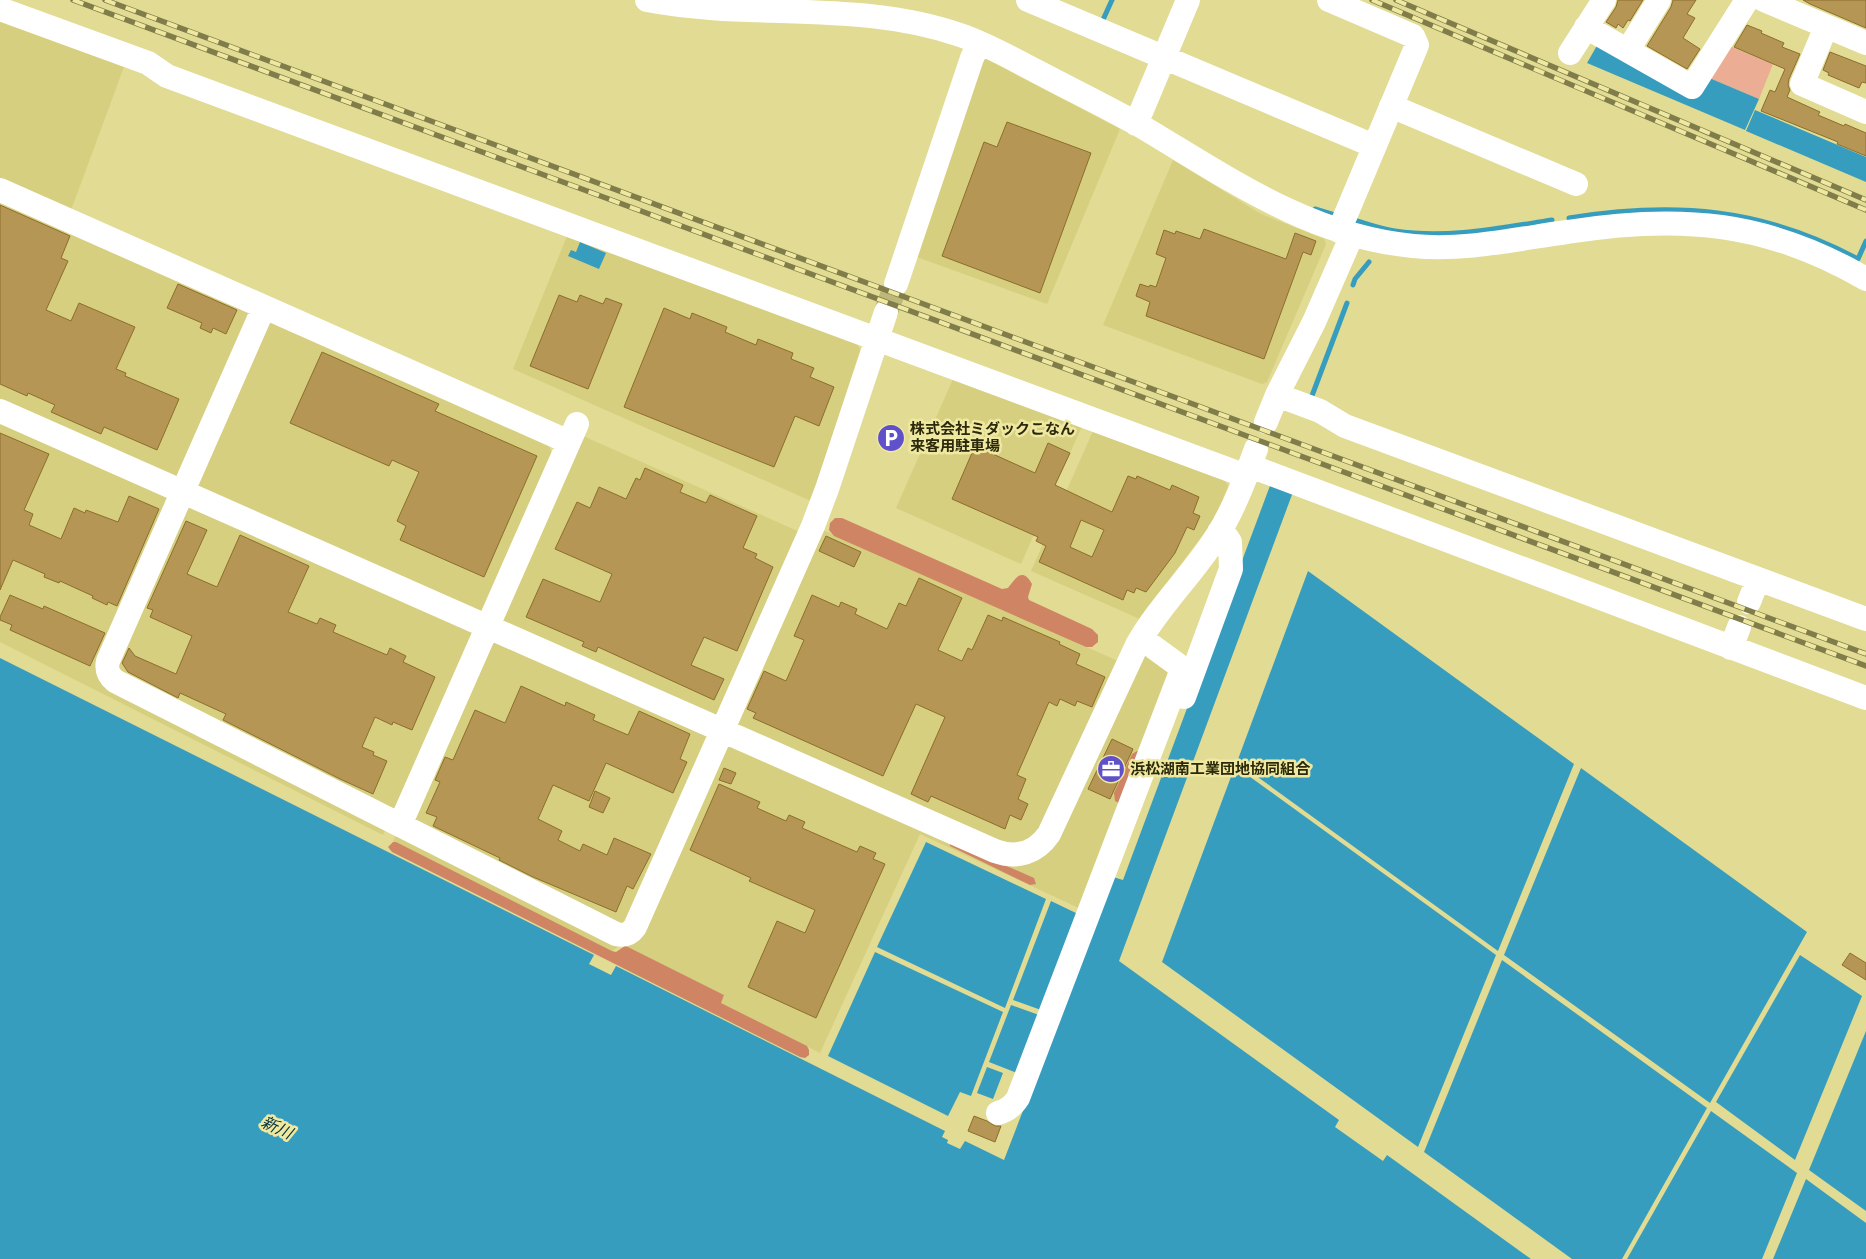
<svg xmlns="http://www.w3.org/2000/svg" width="1866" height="1259" font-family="Cabin,'Noto Sans JP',sans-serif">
	<rect width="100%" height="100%" fill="#e1db93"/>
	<path fill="#d6cf7f" d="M0 18 125 64 70 213 0 182Z
		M986 59 1120 129 1047 304 914 256 980 62Z
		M1173 160 1261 214 1324 239 1326 244 1267 382 1262 384 1103 325Z
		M0 198 546 439 552 454 383 835 0 642Z
		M567 236 857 343 860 350 811 501 513 369Z
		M953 379 1082 426 1021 564 896 508Z
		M1093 431 1225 480 1228 486 1216 517 1140 619 1031 571Z
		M583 436 818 540 823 530 1136 669 1146 649 1176 669 1083 910 920 834 820 1053 720 1003 724 995 622 944 612 951 393 841Z"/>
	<path fill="#ebae94" d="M1727 45 1773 64 1759 99 1707 77Z"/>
	<path fill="#cf8463" d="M835 518H842L1002 589 1008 588C1015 579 1022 566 1032 584L1028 597 1029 600 1092 629 1098 635V642L1092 647H1086L834 536 829 530 830 523Z
		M1137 751 1140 753 1119 803 1115 801 1114 793 1132 754Z
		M393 842H396L612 951 616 952 625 946 628 947 724 995 721 1003 807 1046 809 1050V1055L805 1058 800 1057 392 852 388 847Z
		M955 843 1034 878 1036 884 1030 885 950 846V844Z"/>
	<path fill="#379dbe" d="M1599 42 1694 97 1707 77 1759 99 1745 130 1587 63Z
		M1755 110 1866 157V182L1746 131Z
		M580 242 606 253 599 269 568 256 571 250 576 252Z
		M1271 483 1293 492 1119 961 1339 1120 1335 1127 1383 1161 1387 1155 1531 1259H0V658L594 955 589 964 611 975 616 966 945 1131 942 1137 948 1140 947 1143 960 1149 965 1141 1004 1160 1113 877 1123 880Z
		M1308 571 1574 764 1498 951 1237 762Z
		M1235 766 1496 955 1418 1147 1162 962Z
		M1581 768 1807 932 1710 1103 1504 955Z
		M926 842 1046 899 1005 1008 877 947Z
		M1051 901 1078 914 1041 1010 1013 1000Z
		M875 952 1003 1012 971 1096 960 1092 948 1116 828 1056Z
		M1800 955 1862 996 1795 1160 1716 1102Z
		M1502 960 1707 1108 1622 1259H1572L1424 1152Z
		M1011 1005 1039 1015 1017 1073 989 1062Z
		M1866 1031V1211L1809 1170Z
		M987 1067 1003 1073 993 1099 977 1093Z
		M1711 1111 1797 1173 1762 1259H1627Z
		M1806 1179 1866 1223V1259H1773Z"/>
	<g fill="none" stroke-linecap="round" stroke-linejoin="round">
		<path stroke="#379dbe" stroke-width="5" d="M1102 22 1112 0
			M1315 209 1338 216
			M1569 218C1675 201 1763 208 1858 259L1866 241
			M1350 219C1365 223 1380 229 1395 231 1448 239 1500 228 1552 220
			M1353 285 1355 279 1369 262
			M1310 401 1347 303"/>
	</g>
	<path fill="#b59654" stroke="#8c6e2c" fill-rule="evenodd" d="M1618 0H1643L1630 21 1628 20 1623 28 1618 24 1616 28 1606 22 1616 7Z
		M1673 0H1696L1687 14 1695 18 1683 38 1700 49 1687 69 1647 46 1671 7Z
		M1803 0H1866V28L1810 4Z
		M1747 25 1762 31 1761 33 1784 43 1782 47 1800 54 1789 79 1788 85 1790 90 1787 97 1820 112 1818 115 1844 126 1845 124 1866 133V156L1837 144 1838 142 1761 111 1770 90 1775 92 1785 69 1734 47Z
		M1830 52 1866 66V83L1862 82 1859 88 1828 75 1829 73 1823 70Z
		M1007 122 1091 153 1040 293 942 256 984 142 997 147Z
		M0 205 70 236 61 258 68 261 46 310 71 321 79 303 135 327 116 369 126 373 125 376 179 399 157 450 104 427 101 434 51 412 55 405 28 393 27 396 0 384Z
		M1204 229 1286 259 1295 233 1316 241 1311 255 1303 252 1264 359 1146 316 1150 302 1136 296 1140 284 1149 287 1150 285 1156 287 1166 258 1156 254 1164 230 1175 234 1176 231 1200 239Z
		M178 284 237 310 226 334 213 328 211 333 200 328 202 323 167 308Z
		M559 295 577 302 580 295 603 304 606 298 622 304 588 389 530 366Z
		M664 308 690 319 692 313 727 327 725 332 756 345 758 339 793 353 791 359 814 368 810 377 834 387 819 426 795 416 774 467 624 407Z
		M322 352 439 404 435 411 537 456 484 577 400 540 406 526 397 521 419 472 392 460 389 466 290 423Z
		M0 433 49 454 24 510 33 514 29 525 61 539 74 508 85 513 86 510 118 522 129 496 159 509 117 606 108 602 107 605 92 598 93 596 60 581 59 583 44 577 45 574 13 560 0 590Z
		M1048 443 1070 453 1055 485 1112 512 1128 476 1136 479 1137 476 1170 490 1172 485 1199 497 1193 513 1200 516 1194 530 1187 527 1175 553 1146 592 1136 588 1134 593 1127 590 1123 600 1039 562 1046 546 1036 541 1038 537 952 499 975 446 1035 473ZM1081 520 1104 530 1092 557 1070 547Z
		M645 468 683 485 680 492 706 503 710 495 757 516 743 548 757 554 755 558 773 567 737 651 704 637 691 665 724 679 714 700 598 647 596 652 582 646 584 642 526 617 543 579 600 602 612 574 555 549 577 502 590 508 599 487 626 499 636 478 640 480Z
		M186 521 207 530 187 574 217 587 240 535 309 566 288 612 317 624 320 618 336 625 333 632 387 655 390 648 406 656 403 662 435 677 412 730 393 722 392 725 375 717 362 747 374 752 373 755 387 761 373 794 340 779 223 720 226 714 180 693 178 698 128 672 122 663 129 648 135 656 176 674 192 636 150 617 153 610 147 608Z
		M826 536 861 552 854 567 819 551Z
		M919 578 962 598 938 650 962 661 968 648 972 650 988 615 1002 621 1003 617 1060 642 1059 644 1080 654 1076 664 1105 677 1092 707 1077 701 1075 706 1060 699 1057 706 1049 702 1017 775 1026 779 1018 799 1028 804 1021 820 1010 815 1005 829 931 796 928 802 911 794 945 717 916 704 883 776 753 718 756 713 747 709 764 671 786 681 804 640 794 636 812 595 839 607 841 602 857 609 855 614 887 629 899 603 906 606Z
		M10 595 43 609 44 606 105 633 90 666 10 630 12 625 0 620V617Z
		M521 686 565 706 566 702 595 715 593 720 628 735 639 711 690 734 680 759 687 762 673 793 606 763 589 801 553 785 538 819 562 831 558 840 580 851 583 844 607 855 614 838 651 854 633 889 627 886 616 912 533 877 499 860 500 858 433 826 437 817 426 813 440 782 435 780 445 757 453 760 475 710 505 723Z
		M1112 739 1133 749 1110 799 1088 789Z
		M724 768 736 773 731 784 719 780Z
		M719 784 760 802 757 808 786 821 789 815 805 822 802 828 857 852 860 846 876 853 873 859 885 864 816 1018 748 987 777 921 805 933 815 910 749 881 751 878 690 850Z
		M595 791 610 798 603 813 589 807Z
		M1850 953 1866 963V980L1842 965Z
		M974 1116 987 1121 995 1126H1001L995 1142 968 1131Z"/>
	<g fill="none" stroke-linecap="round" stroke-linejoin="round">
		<path stroke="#bdb778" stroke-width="24" stroke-dasharray="24 12" stroke-linecap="butt" d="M886 312 896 284"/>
		<path stroke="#fff" stroke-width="24" d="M647 0C751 20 860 0 960 35 987 44 1011 58 1036 71 1070 89 1105 106 1139 125 1227 177 1308 236 1413 246 1465 251 1516 239 1567 232 1679 214 1767 221 1866 279
			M1028 0 1374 146
			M1329 0 1413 36 1417 45 1339 231
			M1764 0 1866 43
			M0 9 148 63 167 76 1246 476
			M1586 27 1692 87 1747 0
			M1826 27 1802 84 1866 112
			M1628 50 1659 0
			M1570 53 1604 0
			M1391 106 1576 184
			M1136 124 1188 0
			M0 190 569 442
			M896 284 972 58 979 43
			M264 307 108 661C106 670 108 675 115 681L616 934C625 936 630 934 635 927L813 526 827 489 886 312
			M1277 395 1320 411 1345 426 1866 619
			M0 411 995 851C1017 859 1036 853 1049 834L1137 645C1159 606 1193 574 1217 536 1234 509 1245 479 1256 449
			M1266 422 1277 395 1314 322 1352 235
			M1250 466 1866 698
			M1749 602 1758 579
			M1731 648 1739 627
			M1184 697 1231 569 1230 542 1226 536 1219 532
			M400 825 577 424
			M998 1113C1008 1110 1013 1106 1018 1098L1179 677 1180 671 1178 665 1141 638"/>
		<g stroke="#817d4b" stroke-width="5.5">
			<path id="rail" d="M73 0 1866 666
				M105 0 1866 654
				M1372 0 1866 210
				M1396 0 1866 200"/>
		</g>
		<use href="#rail" stroke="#efe8a0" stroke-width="4" stroke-dasharray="11" stroke-linecap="butt"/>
	</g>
	<defs>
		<g id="parking-disc" transform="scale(1.4375)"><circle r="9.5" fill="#6051ca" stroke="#efe8a0"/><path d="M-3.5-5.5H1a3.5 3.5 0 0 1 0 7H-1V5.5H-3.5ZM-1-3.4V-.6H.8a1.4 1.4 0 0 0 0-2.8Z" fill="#fff"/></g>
		<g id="office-disc" transform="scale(1.4375)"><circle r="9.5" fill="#6051ca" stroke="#efe8a0"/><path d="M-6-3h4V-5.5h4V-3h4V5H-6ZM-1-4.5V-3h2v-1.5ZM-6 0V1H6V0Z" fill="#fff"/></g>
	</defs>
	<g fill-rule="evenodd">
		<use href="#parking-disc" x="891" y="438"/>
		<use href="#office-disc" x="1111" y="769"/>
	</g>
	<g text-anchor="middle" stroke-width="5" stroke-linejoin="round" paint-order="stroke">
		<g font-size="15" font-weight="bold" fill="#2c290b" stroke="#efe8a0" text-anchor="start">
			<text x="910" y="434">株式会社ミダックこなん<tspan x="910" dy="17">来客用駐車場</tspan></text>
			<text x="1130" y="774">浜松湖南工業団地協同組合</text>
		</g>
		<g font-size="16" font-style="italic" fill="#043341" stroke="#efe8a0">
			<text transform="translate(277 1127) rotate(25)" y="6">新川</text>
		</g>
	</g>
</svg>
